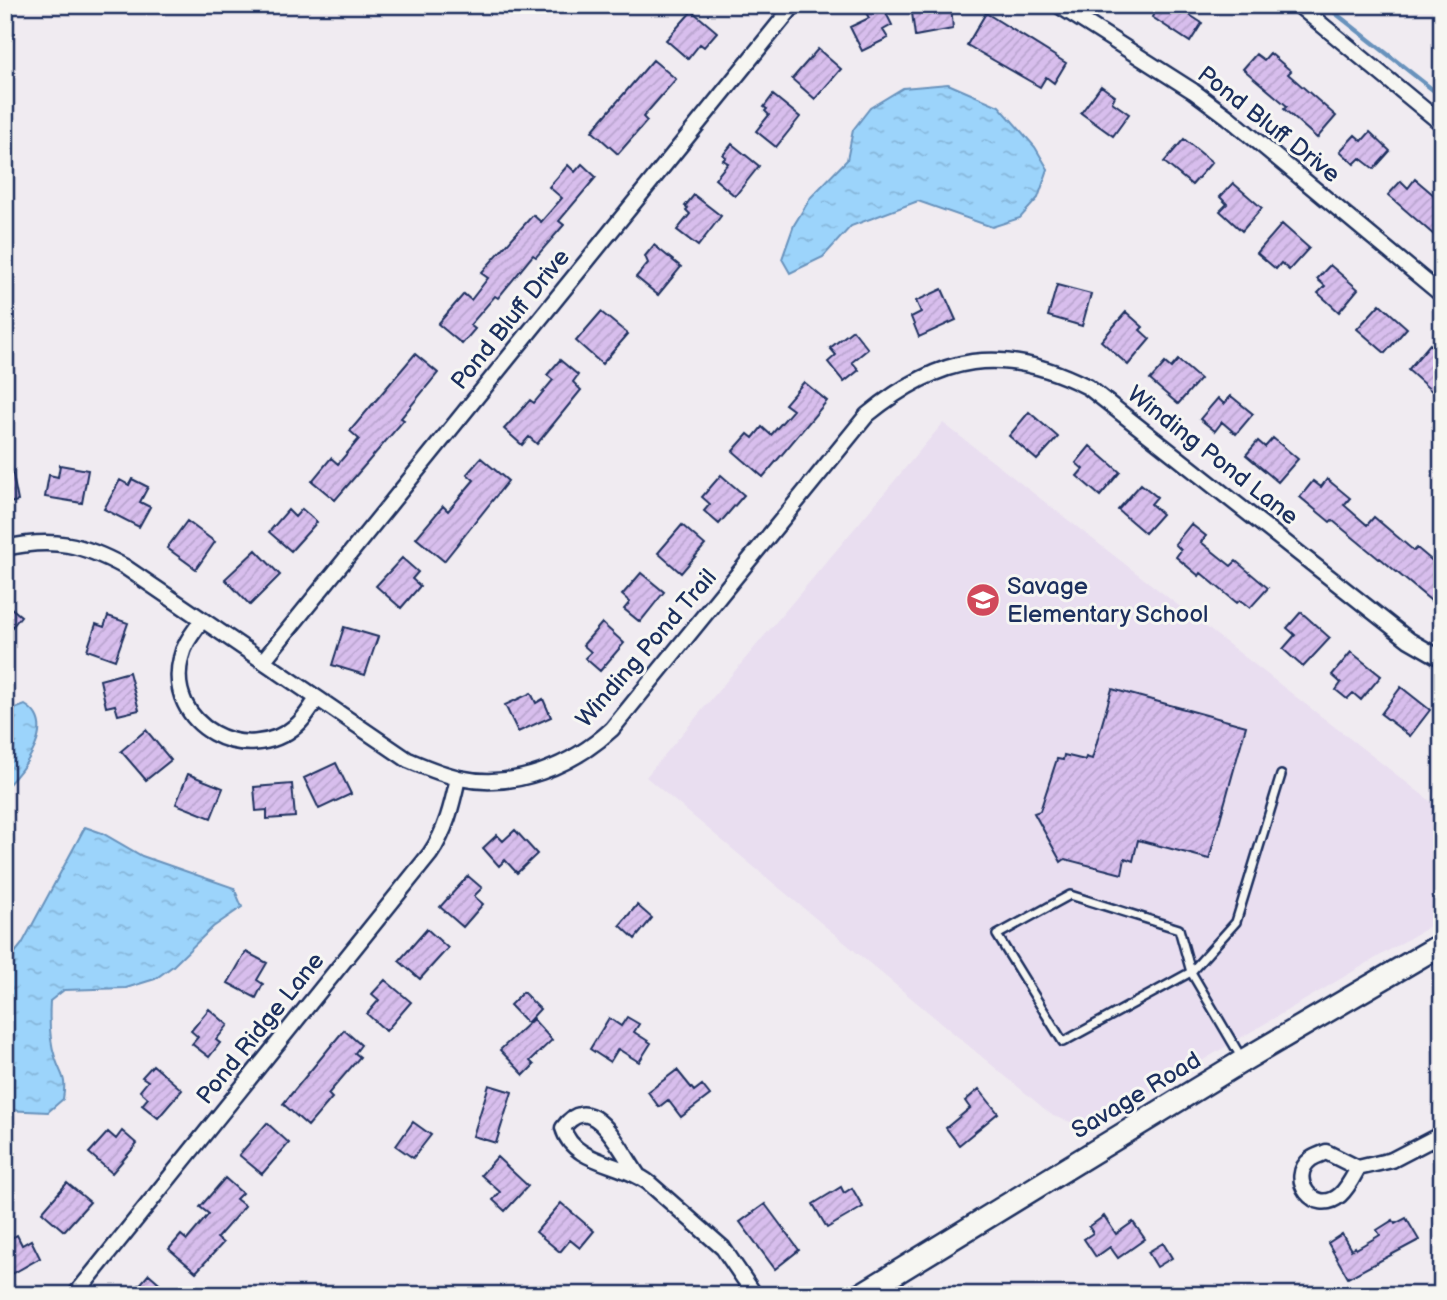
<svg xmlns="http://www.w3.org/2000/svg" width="1447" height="1300" font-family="'Balsamiq Sans',sans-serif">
	<defs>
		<pattern id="water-ripples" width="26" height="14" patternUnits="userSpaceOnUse" patternTransform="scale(1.75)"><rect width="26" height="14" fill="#9cd4fb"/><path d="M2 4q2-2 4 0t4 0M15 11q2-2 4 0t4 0" fill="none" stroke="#86b6da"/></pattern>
		<pattern id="building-hatch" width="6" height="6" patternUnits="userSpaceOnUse" patternTransform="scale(1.75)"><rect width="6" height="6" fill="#d8beed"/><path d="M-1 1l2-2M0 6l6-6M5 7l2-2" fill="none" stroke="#b9a4ce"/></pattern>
	</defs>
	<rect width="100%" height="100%" fill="#f0ebf1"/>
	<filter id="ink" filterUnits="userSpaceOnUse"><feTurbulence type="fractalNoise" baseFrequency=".0143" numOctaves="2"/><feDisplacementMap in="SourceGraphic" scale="14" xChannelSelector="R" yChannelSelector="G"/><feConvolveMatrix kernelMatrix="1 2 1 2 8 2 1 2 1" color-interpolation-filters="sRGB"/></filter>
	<g filter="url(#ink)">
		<path fill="#e9def0" d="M943 423 1442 810V919L1088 1128 1053 1116 646 777Z"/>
		<path fill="url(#water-ripples)" stroke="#6892bc" stroke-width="2" d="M948 84 999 106 1035 147 1048 169 1038 198 1020 218 992 227 918 201 851 226 823 257 790 273 782 259 794 225 811 197 847 160 853 130 870 108 903 88Z
			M25 705C59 725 24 769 5 788V717L12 710Z
			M85 827 102 833 142 856 234 888 242 907 213 927 173 966 155 979 126 988 64 990 50 1001C49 1019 49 1039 55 1057 61 1077 67 1075 63 1099L48 1112 5 1110V965L22 944Z"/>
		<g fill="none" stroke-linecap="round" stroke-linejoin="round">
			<path stroke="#6892bc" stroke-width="4.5" d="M1325 5 1442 97"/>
		</g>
		<path fill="url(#building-hatch)" stroke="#1b2f5e" stroke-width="2" d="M877 5H882L892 25 883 30 888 38 862 51 850 27 869 18 865 11Z
			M911 5H951L953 29 915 36Z
			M1159 5H1174L1202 23 1190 42 1152 17Z
			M692 11 717 32 704 47 700 44 688 59 666 40Z
			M986 13 1066 63 1054 83 1046 77 1040 87 967 45Z
			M818 49 841 69 815 99 792 79Z
			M1270 53 1291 71 1288 74 1336 116 1317 138 1284 109 1287 106 1243 69 1256 54 1264 60Z
			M653 60 676 79 643 117 647 121 618 154 592 131Z
			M1101 86 1115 96 1112 102 1129 114 1113 136 1081 113Z
			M773 95 800 117 776 147 756 131 769 115 765 111 767 109 764 107Z
			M1370 132 1390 151 1374 169 1360 158 1354 164 1340 151 1355 135 1362 141Z
			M1184 139 1212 162 1192 185 1164 162Z
			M732 144 759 166 735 196 715 179 728 163 723 160 726 157 723 155Z
			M582 164 596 177 559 221 564 225 536 257 533 255 498 298 495 296 470 325 475 329 462 344 438 324 464 294 471 300 488 278 481 273 533 215 541 222 562 198 549 187 568 165 575 172Z
			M1415 179 1442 202V242L1388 195 1401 181 1408 188Z
			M1233 183 1262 208 1242 231 1220 211 1227 204 1220 197Z
			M694 195 721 216 698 246 677 230 690 214 686 210 688 208 685 206Z
			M1282 224 1309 248 1289 270 1281 263 1276 269 1257 253Z
			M654 245 681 267 658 295 636 277 648 263 645 256Z
			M1330 265 1358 289 1339 312 1318 293 1325 286 1317 279Z
			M1057 285 1091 294 1082 326 1048 316Z
			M942 289 956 320 919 337 911 317 921 312 916 301Z
			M1380 304 1407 328 1385 353 1357 329Z
			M601 312 628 334 602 364 576 341Z
			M1126 312 1143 327 1140 330 1150 339 1128 365 1101 341Z
			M853 330 868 349 852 362 859 370 844 382 828 362 836 355 830 348Z
			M1430 344 1442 354V387L1435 394 1408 370Z
			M415 354 438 373 401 418 404 420 335 500 312 481 331 458 338 464 359 439 350 431Z
			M560 360 578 375 573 382 581 390 537 444 529 437 522 445 504 429 530 400 534 403 553 380 547 375Z
			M1178 360 1200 379 1178 404 1150 380 1165 363 1171 368Z
			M804 382 827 401 763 477 733 451 748 434 753 438 762 427 771 435 793 410 785 404Z
			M1231 396 1253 414 1236 434 1222 422 1215 431 1200 419 1218 398 1224 404Z
			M1029 412 1058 437 1037 460 1009 436Z
			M1273 438 1298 459 1278 482 1246 455 1258 441 1265 447Z
			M1090 446 1120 472 1100 496 1077 476 1083 469 1076 463Z
			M481 458 508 481 444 561 416 538 443 506 448 511 474 480 467 474Z
			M5 465H11L18 501 5 504Z
			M60 465 88 470 82 503 45 497 49 475 58 477Z
			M721 475 744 495 719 524 704 511 710 504 702 497Z
			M132 479 148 487 140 502 150 507 139 527 104 509 120 480 129 485Z
			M1327 479 1350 498 1344 505 1367 525 1374 517 1414 551 1417 548 1442 569V610L1380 558 1379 559 1332 520 1330 522 1300 497 1313 481 1321 487Z
			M1141 484 1157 497 1151 504 1162 514 1145 533 1118 510Z
			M302 509 317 522 291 551 269 532 288 510 295 517Z
			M187 521 215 542 196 569 167 548Z
			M1191 524 1206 536 1201 542 1231 566 1236 561 1268 588 1250 608 1240 600 1237 603 1201 573 1199 576 1176 557 1181 550 1175 544Z
			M682 525 705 545 681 573 658 553Z
			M256 550 280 575 250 605 225 579Z
			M402 558 418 572 412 579 420 586 401 608 376 586Z
			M641 573 664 592 640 622 624 609 630 602 622 595Z
			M5 603 21 616 5 636Z
			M1301 612 1330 638 1303 667 1283 649 1295 635 1287 628Z
			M108 616 128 623 115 660 87 650 96 624 104 627Z
			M602 623 624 643 600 671 585 658 591 652 583 645Z
			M344 627 378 637 365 675 332 665Z
			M1351 652 1381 676 1361 700 1353 693 1347 699 1336 690 1341 683 1332 675Z
			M129 672 139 710 118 715 115 705 106 707 100 680Z
			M1401 687 1430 710 1410 736 1381 714Z
			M1112 689 1246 726 1209 859 1138 840 1133 861 1125 858 1122 874 1065 859 1061 862 1034 813 1040 811 1057 759 1063 760 1064 755 1085 760 1086 757 1092 759Z
			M531 693 536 703 543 699 551 717 518 732 505 705Z
			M146 730 171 760 146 780 121 751Z
			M336 763 351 794 319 809 304 778Z
			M188 774 223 788 211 818 176 804Z
			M292 784 295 817 267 819V810L256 811 254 787Z
			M515 830 537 854 517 873 505 860 499 866 483 848 497 835 503 841Z
			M468 876 482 888 474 896 483 904 463 927 440 907Z
			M637 905 652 918 635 939 620 925Z
			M427 929 448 948 420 979 399 961Z
			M246 952 267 963 257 980 263 984 256 998 228 983Z
			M385 980 411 1002 386 1031 367 1014 379 1000 372 994Z
			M523 992 540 1009 527 1023 510 1005Z
			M209 1009 228 1025 216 1040 220 1043 209 1057 192 1044 198 1037 191 1031Z
			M627 1017 639 1024 634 1032 651 1043 639 1062 618 1049 610 1062 590 1049 609 1018 621 1026Z
			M533 1019 552 1040 530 1061 534 1065 524 1075 500 1050Z
			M344 1030 361 1045 355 1053 360 1057 328 1094 332 1098 308 1126 283 1104Z
			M153 1065 182 1090 158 1118 142 1105 148 1098 140 1091 148 1081 142 1077Z
			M677 1070 694 1091 702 1085 710 1095 681 1117 668 1100 659 1107 648 1092Z
			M489 1085 512 1092 496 1143 473 1136Z
			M979 1089 998 1113 959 1145 946 1128 970 1108 965 1101Z
			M413 1122 431 1135 413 1158 396 1146Z
			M267 1123 289 1143 262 1174 239 1155Z
			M122 1131 137 1144 112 1173 89 1153 108 1132 116 1139Z
			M497 1157 528 1186 505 1211 493 1200 500 1192 481 1175Z
			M225 1178 242 1193 236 1199 245 1206 217 1238 223 1243 196 1272 169 1249 181 1235 187 1240 209 1214 200 1207Z
			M67 1183 90 1202 64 1231 42 1212Z
			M841 1187 844 1193 852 1188 863 1207 827 1228 813 1204Z
			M561 1203 594 1231 580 1248 570 1240 560 1252 536 1232Z
			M765 1204 799 1250 775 1269 740 1222Z
			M1104 1216 1116 1234 1133 1222 1145 1239 1118 1258 1110 1247 1096 1257 1084 1239 1093 1233 1089 1227Z
			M1406 1218 1419 1240 1348 1278 1328 1243 1342 1234 1351 1250 1355 1247 1356 1249 1380 1235 1377 1230 1393 1220 1395 1224Z
			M17 1235 22 1245 31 1240 40 1258 5 1278V1241Z
			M1163 1243 1172 1258 1157 1267 1148 1252Z
			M149 1274 173 1295H131Z"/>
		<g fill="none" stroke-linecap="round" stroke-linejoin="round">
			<g stroke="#1b2f5e" stroke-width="12">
				<path id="lane" d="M1241 1057 1191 972 1179 929 1070 895 997 935 1063 1042 1191 972 1236 922 1281 775"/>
			</g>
			<g stroke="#1b2f5e" stroke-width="19">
				<path id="street" d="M1058 5 1193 91 1228 117 1442 295
					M1298 5 1442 124
					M5 548C53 537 83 544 125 567L408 760C425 767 441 774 459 778 514 790 572 766 612 729L867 415C940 355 1002 343 1088 387L1409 640 1442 659
					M202 620C194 632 184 643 181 658 164 725 246 769 297 725 305 718 311 707 317 699
					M263 661 794 5
					M1358 1168C1353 1177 1348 1188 1340 1195 1315 1217 1286 1178 1311 1159 1315 1156 1322 1154 1326 1152L1358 1168 1392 1160 1442 1134
					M637 1174C621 1151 592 1087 563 1128 573 1164 622 1162 649 1183L723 1248 755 1295
					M75 1295 430 854C446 831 452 805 458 778"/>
			</g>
			<g stroke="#1b2f5e" stroke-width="26">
				<path id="secondary" d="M860 1295 1244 1060 1442 944"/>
			</g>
			<use href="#lane" stroke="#f6f6f2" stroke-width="7"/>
			<use href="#street" stroke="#f6f6f2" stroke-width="14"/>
			<use href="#secondary" stroke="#f6f6f2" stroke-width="21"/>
		</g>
	</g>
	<defs>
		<g id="school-disc" transform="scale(1.75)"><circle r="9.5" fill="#d1495b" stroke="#f6f6f2"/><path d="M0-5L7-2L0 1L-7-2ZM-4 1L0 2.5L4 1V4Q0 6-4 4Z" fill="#fff"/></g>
	</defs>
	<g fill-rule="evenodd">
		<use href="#school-disc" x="983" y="600"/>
	</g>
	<g text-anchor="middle" stroke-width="6" stroke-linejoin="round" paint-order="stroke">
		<g font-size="24" fill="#1b2f5e" stroke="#f6f6f2">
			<text transform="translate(1269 124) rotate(38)" y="8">Pond Bluff Drive</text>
			<text transform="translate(510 319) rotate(-51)" y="8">Pond Bluff Drive</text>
			<text transform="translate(1213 455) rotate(38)" y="8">Winding Pond Lane</text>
			<text transform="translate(646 648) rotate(-49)" y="8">Winding Pond Trail</text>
			<text transform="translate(260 1028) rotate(-51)" y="8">Pond Ridge Lane</text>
			<text transform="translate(1136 1095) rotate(-31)" y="8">Savage Road</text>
		</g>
		<g font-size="24" fill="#1b2f5e" stroke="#f6f6f2" text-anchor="start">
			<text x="1007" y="594">Savage<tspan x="1007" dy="28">Elementary School</tspan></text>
		</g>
	</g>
	<rect width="1447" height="1300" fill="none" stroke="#f6f6f2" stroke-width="28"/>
	<rect x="14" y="14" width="1419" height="1272" fill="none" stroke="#1b2f5e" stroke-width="2.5" filter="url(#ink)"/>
</svg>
